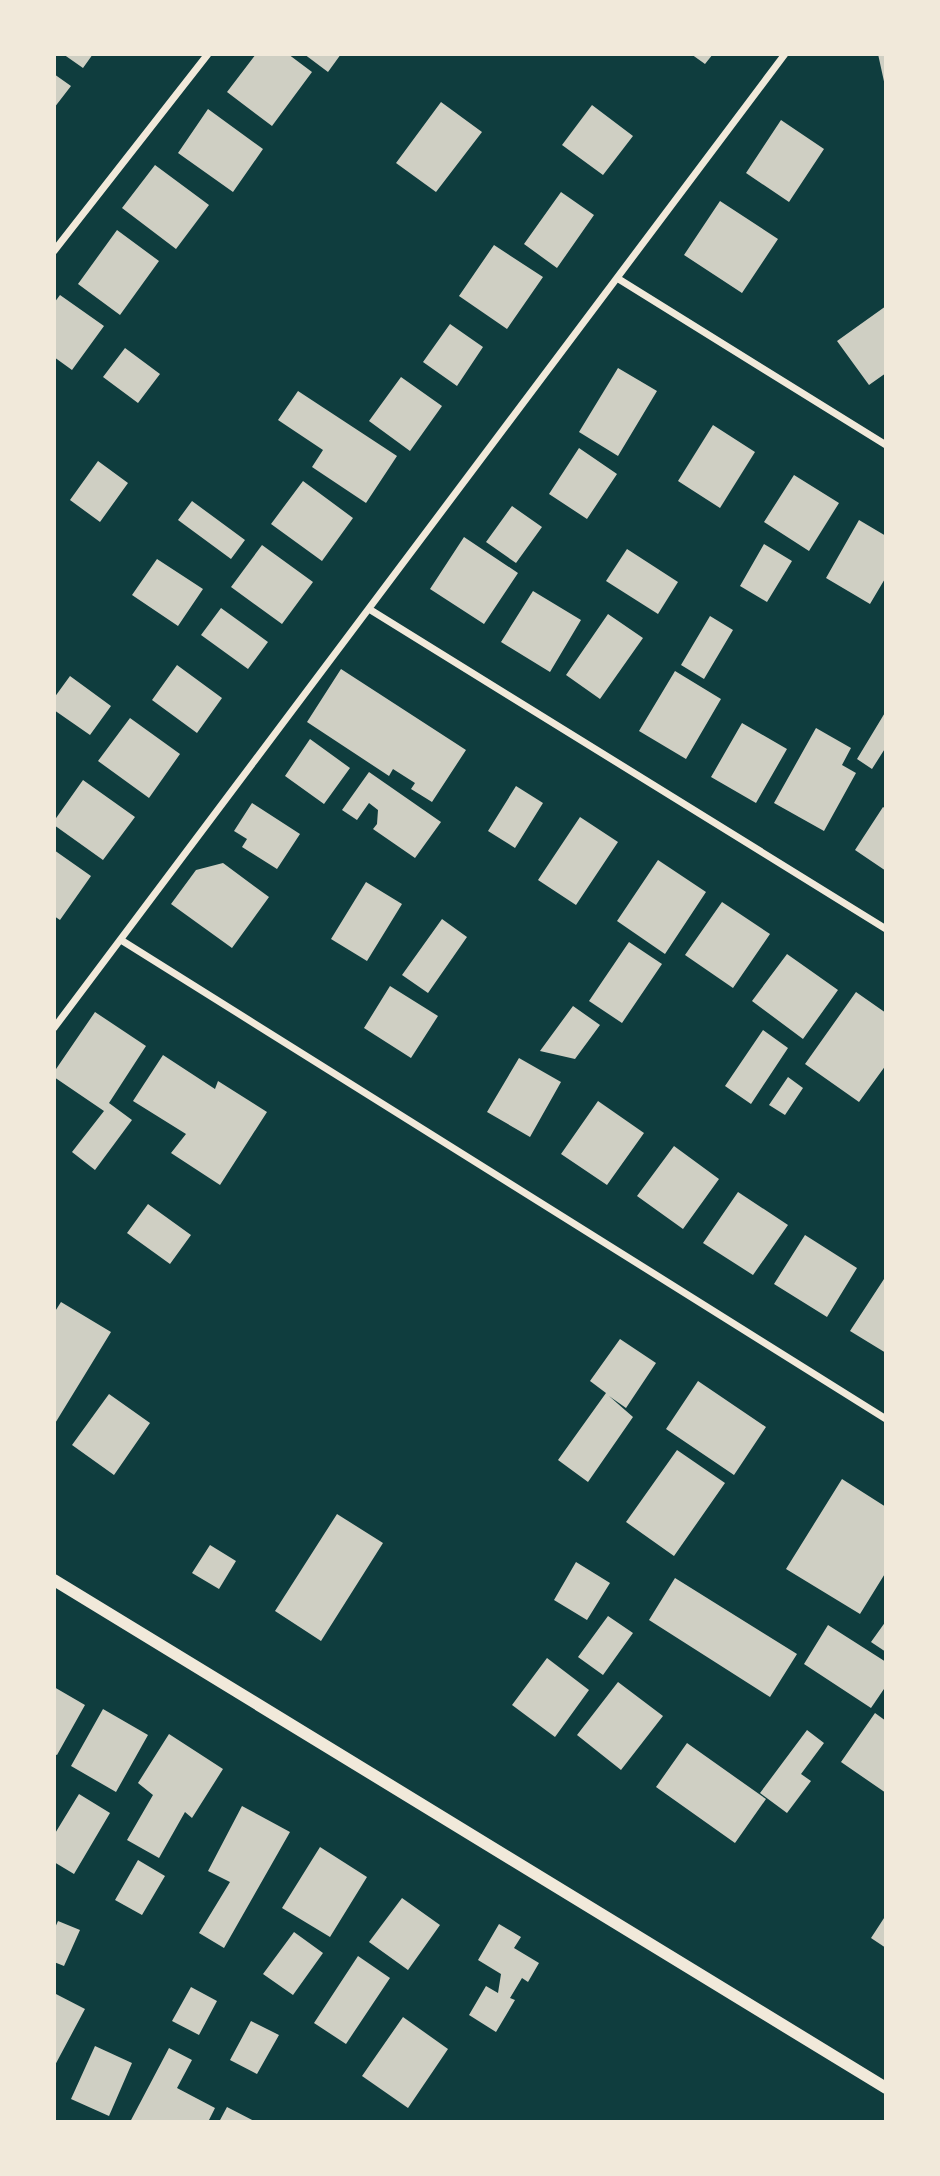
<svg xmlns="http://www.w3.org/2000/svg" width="940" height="2176" font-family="'IBM Plex Sans',sans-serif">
	<rect width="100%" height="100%" fill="#0f3d3e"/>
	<path fill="#cfcfc3" d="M63 54H93L83 68Z
		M256 54H288L312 72 272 126 227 92Z
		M304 54H341L328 72Z
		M691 54H713L705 64Z
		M878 54H886V86H885Z
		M54 74 71 86 54 108Z
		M441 102 482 132 436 192 396 163Z
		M592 105 633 136 603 175 562 145Z
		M208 109 263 149 233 192 178 153Z
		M781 120 824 149 789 202 746 173Z
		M155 165 209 205 176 249 122 208Z
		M561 192 594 215 557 268 524 244Z
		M720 201 778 239 742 293 684 255Z
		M117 230 159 261 120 315 78 284Z
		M494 245 543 277 507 329 459 296Z
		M60 295 104 326 72 370 54 357V303Z
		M886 306V373L869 385 837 341Z
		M450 324 483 347 457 386 423 362Z
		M125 348 160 374 138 403 103 377Z
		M618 368 657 391 618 456 579 432Z
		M401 377 442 406 410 451 369 421Z
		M298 391 397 456 366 503 312 467 323 450 278 420Z
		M713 425 755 452 720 508 678 481Z
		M579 448 617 474 587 519 549 494Z
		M98 461 128 483 100 522 70 500Z
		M794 475 839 503 809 551 764 522Z
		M303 481 353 518 322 561 271 524Z
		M192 501 245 540 231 559 178 520Z
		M512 506 542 527 516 563 486 542Z
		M859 520 886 536V577L870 604 826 578Z
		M464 537 518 573 484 624 430 589Z
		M764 544 792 561 767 602 740 586Z
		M262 545 313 582 282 624 231 587Z
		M627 549 678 582 658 614 606 581Z
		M157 559 203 589 178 626 132 595Z
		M533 591 581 620 550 672 501 642Z
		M221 608 268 642 248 669 201 635Z
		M608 614 643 638 600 699 566 675Z
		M710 616 733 630 704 679 681 665Z
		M177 665 222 698 197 733 152 700Z
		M341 669 466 750 432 802 411 789 415 783 393 769 389 776 307 722Z
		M675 671 721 699 686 759 639 731Z
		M70 676 111 706 90 735 54 710V698Z
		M886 711V747L872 769 857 759Z
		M130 718 180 754 149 798 98 761Z
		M742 723 787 749 756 803 711 777Z
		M816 728 851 748 842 765 856 773 824 831 774 803Z
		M310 739 350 768 324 804 285 776Z
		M369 772 441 822 415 858 373 829 377 824 378 810 369 803 357 820 342 810Z
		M83 780 135 817 103 860 54 825V821Z
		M516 786 543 803 515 848 488 831Z
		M252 803 300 834 277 869 242 847 247 839 234 831Z
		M883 807 886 809V871L855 850Z
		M580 817 618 842 576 905 538 880Z
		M54 850 91 876 60 920 54 916Z
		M658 860 706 892 665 954 617 921Z
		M223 863 269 897 232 948 171 904 196 870Z
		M366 882 402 904 367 961 331 939Z
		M722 902 770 934 733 988 685 955Z
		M442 919 467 937 428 993 402 975Z
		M629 942 662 964 622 1023 589 1001Z
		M787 954 838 990 803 1039 752 1001Z
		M390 986 438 1016 411 1058 364 1028Z
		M856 992 886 1013V1065L859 1102 805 1064Z
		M573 1006 600 1025 575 1059 540 1051Z
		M95 1012 146 1046 109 1103 132 1120 95 1170 72 1152 104 1111 54 1077V1072Z
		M763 1030 788 1048 751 1104 725 1086Z
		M163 1055 215 1089 218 1081 267 1112 220 1185 171 1153 186 1134 133 1101Z
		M519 1058 561 1082 530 1137 487 1112Z
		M788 1077 803 1088 785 1115 769 1105Z
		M598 1101 644 1133 607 1185 561 1154Z
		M674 1146 719 1179 683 1229 637 1196Z
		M738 1192 788 1225 753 1275 703 1243Z
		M148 1204 191 1235 170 1264 127 1233Z
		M805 1235 857 1268 827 1317 774 1284Z
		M884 1279 886 1280V1353L850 1331Z
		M61 1302 111 1332 54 1425V1313Z
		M620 1339 656 1363 626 1408 609 1396 633 1417 588 1482 558 1460 606 1393 590 1381Z
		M698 1381 766 1427 734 1475 666 1429Z
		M109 1394 150 1423 114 1475 72 1445Z
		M677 1450 725 1483 674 1556 626 1522Z
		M842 1479 886 1507V1572L860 1614 786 1569Z
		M337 1514 383 1543 321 1641 275 1611Z
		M210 1545 236 1561 219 1589 192 1573Z
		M576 1562 610 1583 587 1620 554 1600Z
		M675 1578 797 1654 770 1697 649 1620Z
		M608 1616 633 1633 603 1675 578 1657Z
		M886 1621V1652L871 1642Z
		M828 1625 886 1662V1686L871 1708 804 1664Z
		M547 1658 589 1690 555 1737 512 1705Z
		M618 1682 663 1716 621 1770 577 1735Z
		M54 1687 85 1705 57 1755 54 1754Z
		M103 1709 148 1735 116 1792 71 1766Z
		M875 1713 886 1721V1793L841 1762Z
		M807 1730 824 1743 801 1774 811 1781 787 1813 760 1793Z
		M169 1734 223 1769 192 1818 185 1812 159 1858 127 1840 153 1795 138 1783Z
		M687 1743 766 1799 735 1843 656 1787Z
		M79 1794 110 1813 74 1874 54 1862V1835Z
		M242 1806 290 1832 224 1948 199 1933 230 1882 208 1871Z
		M320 1847 367 1877 330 1937 282 1908Z
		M138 1860 165 1876 142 1915 115 1900Z
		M402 1898 440 1925 408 1970 369 1942Z
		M886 1915V1948L871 1938Z
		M58 1921 80 1930 64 1966 54 1962V1930Z
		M499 1924 521 1937 514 1948 539 1963 528 1982 522 1978 510 1998 515 2000 496 2032 469 2015 486 1986 498 1993 501 1974 478 1960Z
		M294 1932 323 1953 293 1995 263 1974Z
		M358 1956 390 1978 346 2044 314 2023Z
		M191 1987 217 2001 199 2035 172 2021Z
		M54 1993 85 2009 54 2067Z
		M403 2017 448 2049 408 2108 362 2076Z
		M251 2021 279 2035 257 2074 230 2060Z
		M95 2046 132 2063 109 2116 71 2099Z
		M169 2048 192 2060 177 2088 215 2108 208 2122H130Z
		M227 2107 256 2122H219Z"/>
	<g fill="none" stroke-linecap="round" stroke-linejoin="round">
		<path stroke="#f1e9da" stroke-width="7" d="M54 251 208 54
			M617 278 886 445
			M369 609 886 929
			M121 940 886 1419
			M54 1028 785 54"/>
		<path stroke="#f1e9da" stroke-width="12" d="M54 1580 886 2088"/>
	</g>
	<rect width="940" height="2176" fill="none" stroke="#f1e9da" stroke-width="112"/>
</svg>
